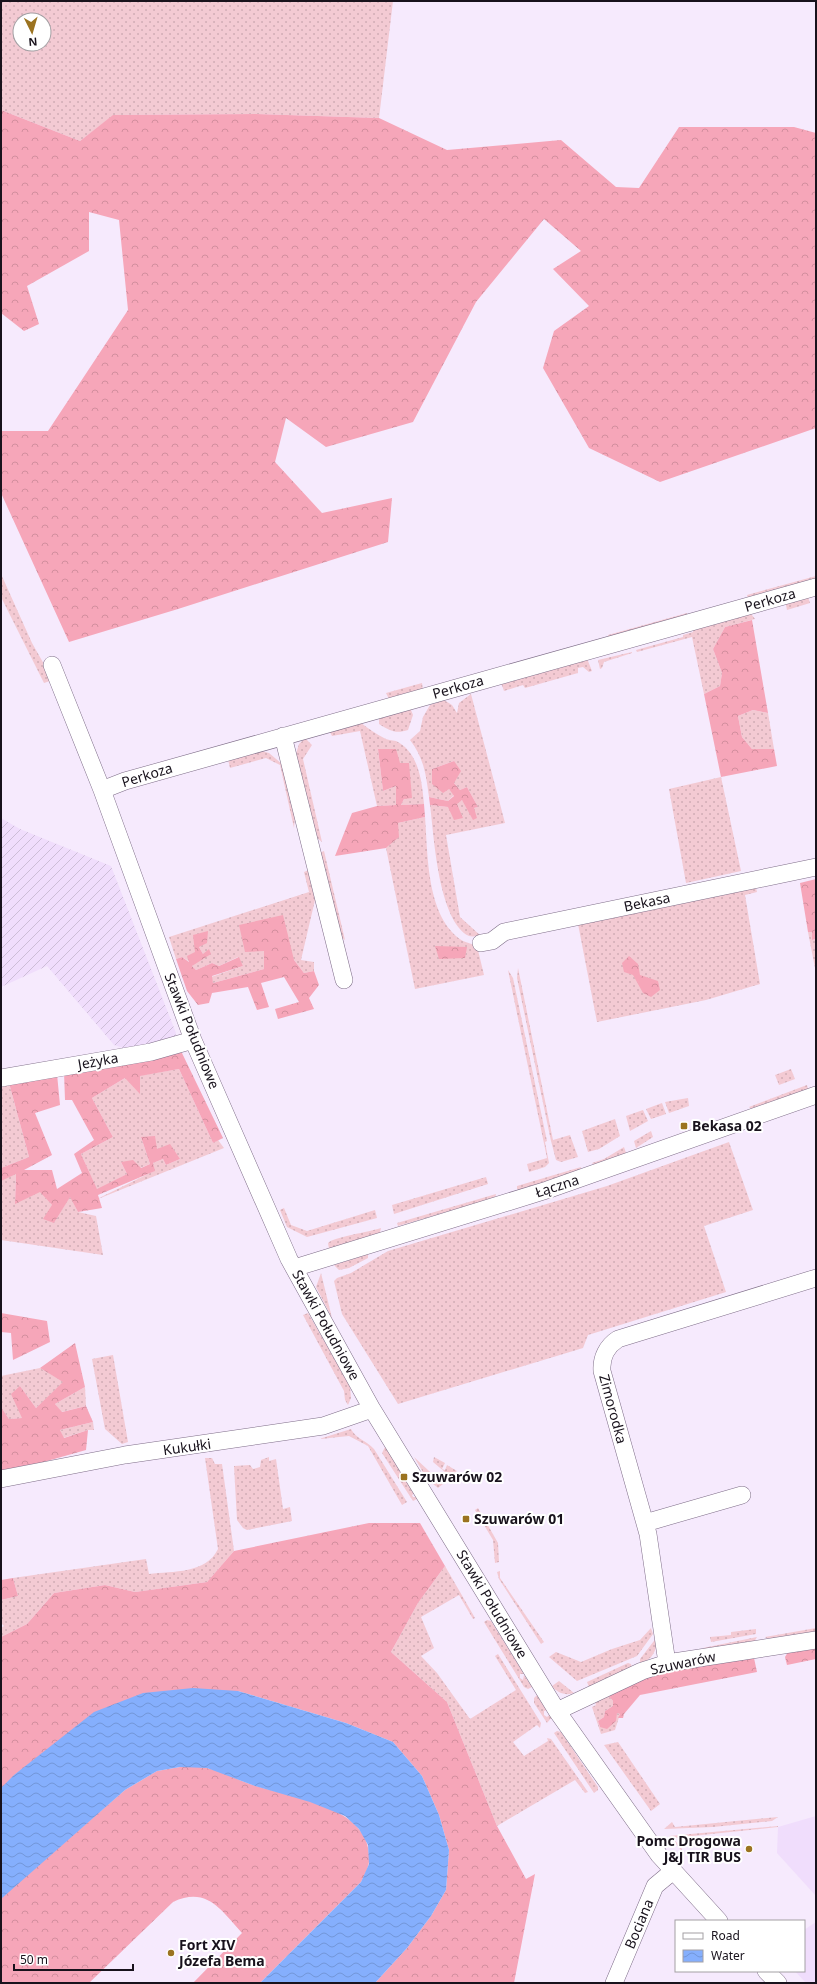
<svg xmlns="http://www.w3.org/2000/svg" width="817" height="1984" font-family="'Noto Sans',sans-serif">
	<defs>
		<pattern id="industrial-furrows" width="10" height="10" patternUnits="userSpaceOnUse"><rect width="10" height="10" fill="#f0ddfc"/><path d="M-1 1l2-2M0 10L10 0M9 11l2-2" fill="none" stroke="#cdbdd7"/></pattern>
		<pattern id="grass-dots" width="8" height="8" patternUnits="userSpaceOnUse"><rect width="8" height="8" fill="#f3cad3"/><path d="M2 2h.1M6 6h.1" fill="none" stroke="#d0acb5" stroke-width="1.8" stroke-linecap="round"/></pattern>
		<pattern id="forest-crowns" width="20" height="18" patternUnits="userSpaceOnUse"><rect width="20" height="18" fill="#f6a6b9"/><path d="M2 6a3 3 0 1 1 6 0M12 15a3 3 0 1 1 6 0" fill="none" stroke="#d28e9e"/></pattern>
		<pattern id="water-waves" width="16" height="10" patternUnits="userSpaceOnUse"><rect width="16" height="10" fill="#85affd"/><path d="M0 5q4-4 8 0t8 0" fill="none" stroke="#7296d8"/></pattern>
	</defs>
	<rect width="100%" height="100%" fill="#f6eafd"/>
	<path fill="#f0ddfc" d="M816 1816V1896L777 1853 778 1827Z
		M816 1922V1983H806L795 1971H804V1930Z"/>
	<path fill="url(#industrial-furrows)" d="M1 818 20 829 111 866 176 1033 174 1040 123 1048 114 1045 47 966 1 987Z"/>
	<path fill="url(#grass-dots)" fill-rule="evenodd" d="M1 1H393L379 118 256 114 114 115 80 141 1 110ZM20 20H44V44H20Z
		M1 574 32 643 53 680 44 683 1 597Z
		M816 576V582L748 599 747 595Z
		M807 594 810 603 787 610 785 600Z
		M748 610 755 619 725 627 713 649 722 673 720 686 704 694 692 637 637 652 636 650 683 637V635L693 632V629Z
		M687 613 688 619 609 641 608 635Z
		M632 652V653L604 662 602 668 600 669 598 660Z
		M586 656 592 671 589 672 583 667 578 668V673L525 688 523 685 504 691 500 680Z
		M422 683 423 690 390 701 386 693Z
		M471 694 505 823 446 835 460 917 481 936C478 936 472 937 469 936 438 921 434 835 430 805L448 807 462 800 474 808 478 807 467 787 460 790 454 783V761L432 769V784L449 789 454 795 448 801 429 797C426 775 424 758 410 740L420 731 423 717 430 705 444 700 452 705 457 713 459 703Z
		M404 707 411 710 413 715 408 730C396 734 390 731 379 724V719Z
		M753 710 768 713 774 749H752L742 737 738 716Z
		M361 723C368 728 376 734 384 738 387 740 392 740 396 741 419 752 422 782 424 804L401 805 404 799 400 763 378 749 383 791 396 786V805L377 806 360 731 332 736 330 732Z
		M305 738 312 745 303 759 322 842 317 838 295 757 299 744Z
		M258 750 269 753 282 764 295 817 294 828 280 765 266 758 230 768 227 755Z
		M721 777 741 871 686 883 669 789Z
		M425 817C428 854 426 918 463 941 467 943 473 944 477 946L484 975 415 989 386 848 398 837V823Z
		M324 851 345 940 341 937 319 853Z
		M309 870 315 900 301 960 314 962V971L304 973 294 960 264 950V969L213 983 211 977 243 966 238 957 219 966 212 963 196 970 192 966 203 954 199 947 207 932 190 962 182 957 176 959 169 937 309 892 304 872Z
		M756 888 757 892 745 895 760 984 706 1000 597 1022 578 924Z
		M808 932H812V940L816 939 815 968Z
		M518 968 553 1140 570 1135 578 1157 561 1162 556 1160 551 1141 517 978Z
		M508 970 513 978 547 1141 545 1142 549 1163 545 1167 529 1172 527 1164 547 1158Z
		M179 1069 213 1143 218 1140 224 1148 93 1201 154 1171 153 1163 163 1159 166 1165 180 1159 156 1149 141 1137 150 1164 140 1168 121 1162 127 1174 97 1190 81 1154 113 1137 92 1098 125 1078Z
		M791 1069 795 1079 779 1085 775 1075Z
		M9 1083 29 1157 1 1168V1087Z
		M807 1085 808 1089 751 1109 749 1107Z
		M688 1098 689 1106 669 1113 665 1102Z
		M662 1103 666 1114 651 1119 646 1109Z
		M643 1110 648 1121 630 1131 626 1116Z
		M615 1119 620 1136 599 1149 588 1152 582 1131Z
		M651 1131 653 1137 636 1148 634 1141Z
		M729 1142 753 1210 704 1226 726 1292 588 1335 583 1348 398 1404 342 1314 334 1281 337 1278 351 1273 388 1251 607 1186Z
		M624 1147 626 1153 596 1165 593 1164 592 1163 604 1159Z
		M581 1167 580 1171 520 1190 517 1189V1186Z
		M16 1173 15 1203 40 1191 52 1205 54 1223 70 1196 78 1212 96 1216 103 1255 1 1240V1180Z
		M486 1177 488 1184 394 1214 392 1205Z
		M496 1194 495 1198 398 1226 397 1223Z
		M284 1208 291 1225 307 1231 375 1210 377 1218 307 1237 287 1227 280 1210Z
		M381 1228 380 1233 329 1249 328 1243C333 1237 370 1232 381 1228Z
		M368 1254V1258L349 1268 339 1270 334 1265Z
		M321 1273 332 1318 316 1287Z
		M308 1313 350 1386 351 1398 348 1405 345 1400 344 1391 303 1315Z
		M113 1355 128 1442 122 1444 105 1429 92 1359Z
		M40 1368 64 1382 36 1408 20 1386 22 1418 9 1419 1 1407V1376Z
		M85 1387 86 1406 61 1412 55 1404Z
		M93 1422 94 1430H88L63 1438 60 1430Z
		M351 1429C355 1438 367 1441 374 1449L407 1502 402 1505 368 1446 349 1436 319 1439Z
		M385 1447 416 1492 412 1495 413 1497H418L417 1499 413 1501 382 1453Z
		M269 1457V1461L276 1459 283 1509 290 1507 292 1521 247 1530 243 1528 237 1520 234 1466 250 1465 253 1469 260 1467 261 1460Z
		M414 1457 443 1484 438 1488 427 1479Z
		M434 1457 445 1463 442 1469 445 1470 447 1465 457 1471 454 1473 456 1476 452 1478 433 1462Z
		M205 1458H212L215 1464H222L234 1551 207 1582 135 1592 105 1585 54 1593 27 1624 1 1637V1628L4 1626 1 1623V1600L18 1596 13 1578 146 1559 149 1574C173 1571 206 1574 218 1549Z
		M478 1508 498 1543 499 1562 495 1563 493 1540 475 1510Z
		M445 1566 475 1618 473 1619 459 1595 421 1617 434 1648 421 1656 437 1673 470 1719 516 1690 495 1656 498 1654 541 1723 540 1728 537 1725 513 1742 524 1756 548 1741 547 1738 551 1739 588 1792 585 1793 575 1780 497 1826 447 1702 391 1652 418 1603Z
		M500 1571V1578L544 1642 541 1644 499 1579 497 1572Z
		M487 1620 491 1621 524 1674H520V1678L523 1680 524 1675 532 1687 528 1689 524 1687 484 1622Z
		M651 1628 653 1634 637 1656 577 1681 549 1657 556 1652 581 1662 612 1649 640 1640Z
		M816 1628V1633L769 1640 765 1637Z
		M756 1629V1634L711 1642 710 1637 731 1635V1632Z
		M657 1637C657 1650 653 1660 640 1663V1659Z
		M757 1637 754 1642 703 1649V1648Z
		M628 1663 631 1664 632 1668 589 1687 587 1682Z
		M559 1681 574 1693C566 1696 557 1693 552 1686Z
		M607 1694 613 1701V1706L605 1711 604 1717 598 1721 600 1727 617 1713 620 1714 615 1730 601 1734 592 1707 596 1705 594 1700Z
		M537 1695 547 1710 544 1711V1715L547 1717 550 1714 552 1717 547 1723 534 1703V1698Z
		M557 1731 561 1732 598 1787V1790L594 1793 554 1733Z
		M618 1742 660 1804 651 1811 604 1745Z
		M778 1817 772 1821 713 1827 664 1829 672 1822 675 1827Z
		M778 1826V1827L673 1838 682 1849 681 1850 669 1836Z"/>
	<path fill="url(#forest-crowns)" d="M1 110 80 141 113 115 256 114 379 118 447 150 561 140 616 187 639 188 679 127H794L816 133V428L660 482 589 448 543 368 554 331 589 306 553 269 581 251 544 219 476 302 413 422 326 447 286 418 275 462 322 513 392 498 388 542 178 609 69 642 1 493V431H48L128 310 119 220 89 212V251L27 286 39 324 24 331 1 313Z
		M752 620 768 713 753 710 738 716 742 737 752 749H774L777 766 721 777 704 694 720 686 722 673 713 649 725 627Z
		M378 749H396L400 763H409L412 798 404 799 401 805 424 804 425 817 398 823 399 837 386 848 335 856 352 813 377 806 396 805V786L383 791Z
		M454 761 461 771 454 783 460 790 467 787 478 807 474 808 477 818 473 820 462 800 457 804 463 818 454 820 448 807 430 805 429 797 448 801 454 796 449 789 443 793 432 784V769Z
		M816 879V939L812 940V932H808L800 883Z
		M283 915 294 960 304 973 314 971 319 985 309 998 314 1009 278 1019 275 1009 299 1002 284 977 261 983 269 1007 257 1010 248 987 212 993 209 1003 198 1005 187 991 176 959 182 957 189 962 187 956 195 952 193 935 208 931 207 943 199 947 203 954 209 949 211 954 192 966 196 970 212 963 219 966 239 957 243 966 212 976 213 983 264 969V951L245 952 239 925Z
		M435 946 467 947 465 958 439 959Z
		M629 956 638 964 640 975 658 981 660 990 651 997 643 993 633 975 624 972 622 963Z
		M181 1051 223 1138 213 1143 179 1069 140 1076V1094L125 1078 92 1098 113 1137 81 1154 97 1189 127 1174 121 1162 133 1160 141 1168 150 1164 141 1137 155 1136 157 1149 170 1144 180 1159 166 1165 163 1159 153 1163 155 1171 98 1195 102 1208 78 1212 70 1197 54 1223 43 1219 52 1205 40 1192 15 1204 16 1174 1 1181V1168L29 1157 9 1083 57 1074 60 1105 35 1113 52 1155 24 1170H52L57 1189 82 1173 74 1154 94 1140 72 1100H65L64 1072Z
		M1 1313 47 1321 50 1342 13 1360 11 1333 1 1332Z
		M75 1343 85 1387 55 1404 62 1412 86 1406 93 1422 60 1430 64 1438 88 1430 86 1450 1 1474V1407L9 1419 22 1418 11 1394 20 1386 36 1408 63 1382 40 1368Z
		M369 1523H420L445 1566 418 1603 391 1652 447 1702 497 1826 526 1879 535 1874 514 1983H375L407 1948 431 1916 446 1890 449 1850 439 1815 422 1776 393 1742 346 1723 238 1691 1 1788V1637L27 1624 54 1593 105 1585 135 1592 207 1582 234 1551Z
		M13 1578 18 1596 1 1600V1580Z
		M816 1648V1659L787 1665 785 1657 788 1652Z
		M754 1658 757 1672 640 1695 624 1714 623 1718H618L620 1714 617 1713 616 1721 607 1729 600 1727 598 1721 604 1717 605 1711 613 1706V1701L607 1694C653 1671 704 1665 754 1658Z
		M180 1767C189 1767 199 1766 207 1768 224 1772 239 1781 256 1786 294 1798 374 1807 369 1862 368 1869 364 1876 361 1882L260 1983H193L242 1933C221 1910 207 1886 173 1902L89 1983H1V1899L4 1895 125 1790 157 1771Z"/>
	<path fill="url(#water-waves)" d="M193 1688 238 1691 346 1723 393 1742 422 1776 439 1815 449 1850 446 1890 431 1916 407 1948 375 1983H260L361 1882 369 1864 368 1845 359 1829 345 1816 310 1802 255 1786 207 1768 180 1767 157 1771 125 1790 1 1899V1788L14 1775 94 1712 143 1693Z"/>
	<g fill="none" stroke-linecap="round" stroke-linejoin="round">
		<g stroke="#7e6d88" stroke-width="18">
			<path id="street" d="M52 665 102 790 193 1040 289 1259 372 1409 557 1711 659 1855 719 1921
				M283 736 344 980
				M102 790 125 781 816 587
				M481 943 492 941 504 932 816 867
				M1 1078 151 1052 193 1040
				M294 1268 547 1190 816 1095
				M1 1479 125 1455 323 1426 372 1409
				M645 1523 742 1495
				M667 1663 648 1534 602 1371C601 1358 607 1346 618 1339L816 1278
				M557 1711 642 1671 667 1663 816 1640
				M766 1971 778 1983
				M614 1983 655 1886 673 1871"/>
		</g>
		<use href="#street" stroke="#fff" stroke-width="17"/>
	</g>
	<g fill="#9b7320" stroke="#fff" stroke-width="1.5">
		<rect x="680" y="1122" width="8" height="8" rx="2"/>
		<rect x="400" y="1473" width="8" height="8" rx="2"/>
		<rect x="462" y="1515" width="8" height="8" rx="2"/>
		<circle cx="749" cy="1849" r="4"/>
		<circle cx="171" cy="1953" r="4"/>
	</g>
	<g text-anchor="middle" stroke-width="4" stroke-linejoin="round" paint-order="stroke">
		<g font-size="14" fill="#18121c" stroke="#fff">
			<text transform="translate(770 600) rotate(-16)" y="5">Perkoza</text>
			<text transform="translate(458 687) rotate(-16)" y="5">Perkoza</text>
			<text transform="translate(147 775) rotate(-17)" y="5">Perkoza</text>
			<text transform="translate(647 902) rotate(-12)" y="5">Bekasa</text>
			<text transform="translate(192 1031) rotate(68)" y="5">Stawki Południowe</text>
			<text transform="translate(98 1061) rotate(-10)" y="5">Jeżyka</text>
			<text transform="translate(557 1186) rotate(-18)" y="5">Łączna</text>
			<text transform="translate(326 1325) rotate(61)" y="5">Stawki Południowe</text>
			<text transform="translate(613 1409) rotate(75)" y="5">Zimorodka</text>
			<text transform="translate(187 1447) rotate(-8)" y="5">Kukułki</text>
			<text transform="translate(492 1604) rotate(59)" y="5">Stawki Południowe</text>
			<text transform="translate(683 1663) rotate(-12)" y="5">Szuwarów</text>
			<text transform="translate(639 1924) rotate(-67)" y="5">Bociana</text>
		</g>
		<g font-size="14" font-weight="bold" fill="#18121c" stroke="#fff" text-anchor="start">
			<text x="692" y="1131">Bekasa 02</text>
			<text x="412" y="1482">Szuwarów 02</text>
			<text x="474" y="1524">Szuwarów 01</text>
			<text x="741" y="1846" text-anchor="end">Pomc Drogowa<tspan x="741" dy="16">J&amp;J TIR BUS</tspan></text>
			<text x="179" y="1950">Fort XIV<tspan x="179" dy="16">Józefa Bema</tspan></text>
		</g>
	</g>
	<rect width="817" height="1984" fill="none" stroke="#18121c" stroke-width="4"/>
	<rect x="675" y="1920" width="130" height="52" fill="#ffffff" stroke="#a3a0a4"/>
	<rect x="683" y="1933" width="20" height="6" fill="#ffffff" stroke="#a3a0a4"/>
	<text x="711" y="1940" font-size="12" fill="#18121c">Road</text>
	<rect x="683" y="1950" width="20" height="12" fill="url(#water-waves)" stroke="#a3a0a4"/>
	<text x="711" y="1960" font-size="12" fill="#18121c">Water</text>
	<g transform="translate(32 32) rotate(175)"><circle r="19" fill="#ffffff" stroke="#a3a0a4"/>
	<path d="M0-3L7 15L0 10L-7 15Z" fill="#9b7320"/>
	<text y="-6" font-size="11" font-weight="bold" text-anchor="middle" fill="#18121c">N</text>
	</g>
	<path d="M14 1964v6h119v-6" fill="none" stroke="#18121c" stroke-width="2"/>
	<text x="20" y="1964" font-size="12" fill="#18121c" stroke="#ffffff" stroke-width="3" paint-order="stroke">50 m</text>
</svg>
